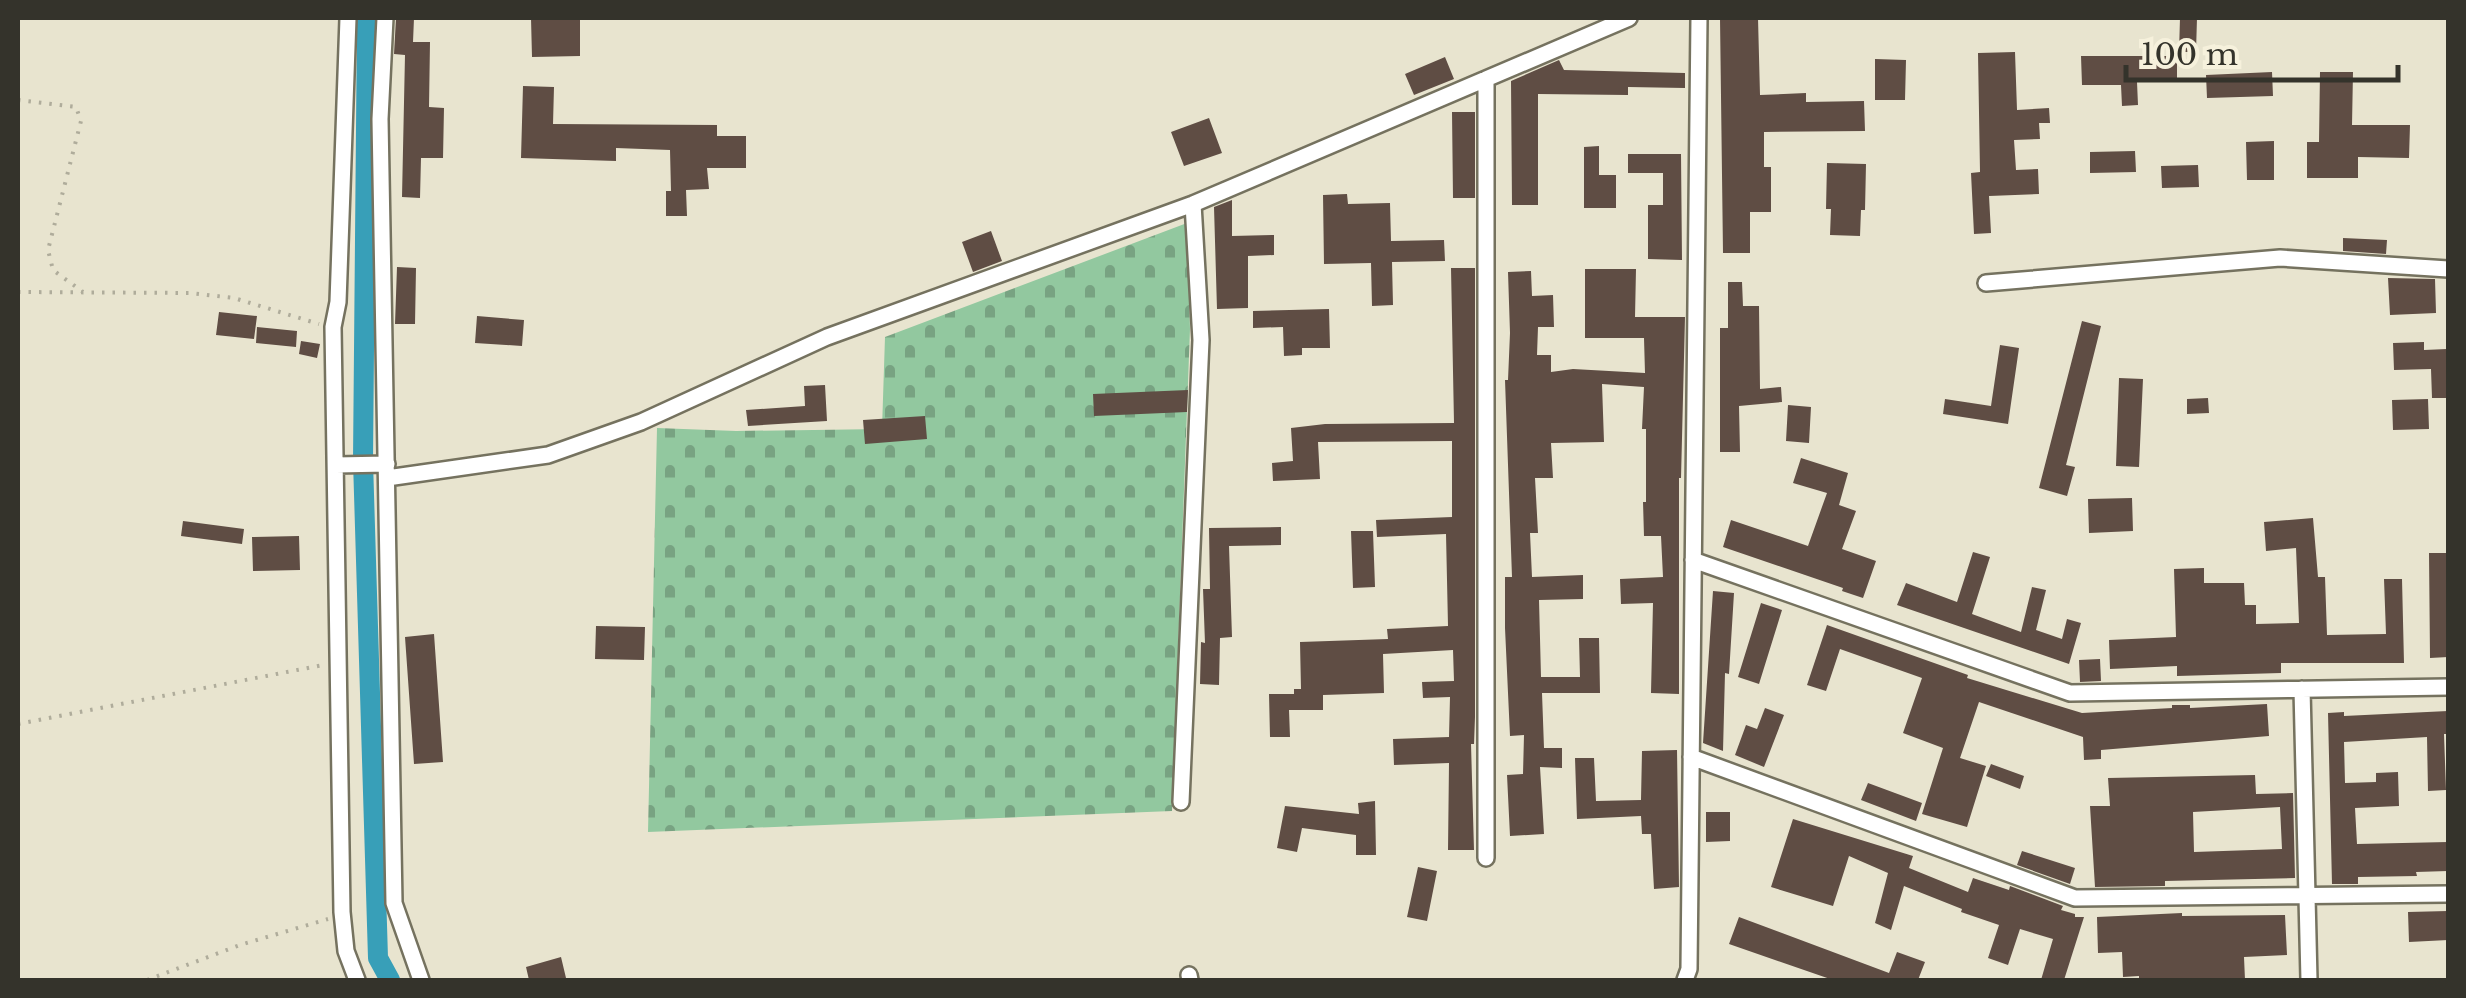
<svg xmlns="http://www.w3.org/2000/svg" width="2466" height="998" font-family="'Libre Baskerville',serif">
	<defs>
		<pattern id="cemetery-stones" width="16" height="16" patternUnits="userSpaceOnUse" patternTransform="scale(2.5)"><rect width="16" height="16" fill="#92c89f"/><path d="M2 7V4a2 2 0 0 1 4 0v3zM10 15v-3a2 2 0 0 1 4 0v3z" fill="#78a382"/></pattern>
	</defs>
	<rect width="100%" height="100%" fill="#e8e4cf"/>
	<path fill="url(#cemetery-stones)" d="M1187 223 1190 329 1172 811 648 832 657 428 736 431 882 429 885 337Z"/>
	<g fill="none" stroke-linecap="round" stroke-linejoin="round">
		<path stroke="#389fb8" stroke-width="20" d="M367 18 363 461 378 958 390 980"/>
	</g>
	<path fill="#5f4d44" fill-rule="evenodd" d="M396 18H414L413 42H430L429 107 444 108 443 158H421L420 198 402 197 405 55 394 54Z
		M531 18H580V56L532 57Z
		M1720 18H1758L1760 95 1806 93V102L1864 101 1865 131 1764 132V167H1771V212H1750V253H1723Z
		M2180 18H2197L2196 52H2179Z
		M2015 52 2017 110 2049 108 2050 123H2039L2040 139 2014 140 2016 170 2038 169 2039 194 1989 196 1991 233 1974 234 1971 173 1980 172 1978 53Z
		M2081 56H2177V82H2137L2138 105 2122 106 2121 85H2082Z
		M1445 57 1454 79 1414 95 1405 74Z
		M1875 59 1906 60 1905 100H1875Z
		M1559 60 1564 70 1685 73V88L1628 87V95L1538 94V205H1512L1511 81Z
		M2272 72 2273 96 2207 98 2206 75Z
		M2320 72H2353L2352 125H2410L2409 158 2358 157V178H2307V142H2319Z
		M523 86 554 87 553 124 717 125V136H746V168H707L709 189 686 190 687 216H666V191H671L670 150 616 148V161L521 158Z
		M1452 112H1475V198H1453Z
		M1209 118 1222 153 1184 166 1171 132Z
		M2274 141V180H2247L2246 142Z
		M1599 146V175H1616V208H1584V147Z
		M2135 151 2136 172 2090 173V152Z
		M1628 154H1681L1682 260 1648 259V205H1663V173H1628Z
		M1827 163 1866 164 1865 210H1861L1860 236 1830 235 1831 209H1826Z
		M2198 165 2199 187 2162 188 2161 166Z
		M1347 194 1348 204 1390 203 1391 241 1444 240 1445 261 1392 262 1393 305 1372 306 1371 263 1324 264 1323 195Z
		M1232 200V236L1274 235V255L1248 256V308L1217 309 1214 207Z
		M991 231 1002 261 973 272 962 242Z
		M2343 238 2387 240 2386 254 2343 251Z
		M397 267 416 268 415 324H395Z
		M1451 268H1475V717L1474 744H1471L1474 850H1448L1449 763 1394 765 1393 739 1449 737 1450 697 1423 698 1422 682 1454 681 1453 650 1383 654 1384 693 1323 695V710H1289L1290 737H1270L1269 694H1294V689H1301L1300 642 1388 639 1387 629 1448 626 1446 534 1377 537 1376 520 1452 517V441L1318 442 1320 479 1273 481 1272 463 1293 461 1291 428 1325 424 1454 423Z
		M1585 269H1636L1635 317H1685L1681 478H1679V694L1651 693 1653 603 1621 604 1620 579 1663 577 1661 536H1644L1643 502H1646V429H1642L1644 387 1602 384 1604 442 1551 443 1553 478H1535L1538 533H1530L1532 577 1583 575V599L1539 600 1541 677H1580L1579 638H1599L1600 693H1542L1544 748H1562V768L1540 767 1544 834 1510 836 1507 775 1523 774 1524 735 1510 736 1505 628V577H1512L1505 380H1508L1510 333 1508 272 1531 271 1532 296 1553 295 1554 327H1538L1537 355H1551V372L1573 369 1645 373 1644 338H1585Z
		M2388 278 2435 279 2436 313 2390 315Z
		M1728 282H1742L1743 306H1759L1760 389 1781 387 1782 402 1739 406 1740 452H1720V328H1728Z
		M1329 309 1330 348H1302V355L1284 356 1283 327 1253 328V311Z
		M219 312 257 316 254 339 216 335Z
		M477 316 524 320 522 346 475 343Z
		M2082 321 2101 326 2066 465 2075 467 2067 496 2039 488Z
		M257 327 297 331 296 347 256 343Z
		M301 341 320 344 317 358 299 354Z
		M2424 342V350L2447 349 2448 398H2432L2431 369 2394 370 2393 343Z
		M2000 345 2019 348 2008 424 1943 414 1945 399 1991 406Z
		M2119 378 2143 379 2139 467 2116 466Z
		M825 385 827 421 748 426 746 410 805 406 804 386Z
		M1188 390 1187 412 1094 416 1093 394Z
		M2208 398 2209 413 2187 414V399Z
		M2428 399 2429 429 2393 430 2392 400Z
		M1788 405 1811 407 1809 443 1786 441Z
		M925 416 927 439 865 444 863 420Z
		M1801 458 1848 473 1839 505 1856 511 1842 549 1876 561 1863 598 1842 591 1843 588 1723 547 1731 520 1808 546 1827 493 1793 483Z
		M2132 498 2133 531 2089 533 2088 499Z
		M2313 518 2318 577H2325L2327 635 2386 634 2384 579H2402L2404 663H2281V673L2177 676V666L2110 669 2109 640 2176 637 2174 569 2204 568V583H2244L2245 605H2256V624L2299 623 2296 548 2266 551 2264 522Z
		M183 521 244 529 242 544 181 536Z
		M1281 527V545L1229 546 1232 637 1220 638 1219 685 1200 684 1201 642 1205 643 1203 589H1210L1209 528Z
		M1351 531H1373L1375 587 1353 588Z
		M299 536 300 570 253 571 252 537Z
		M1973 552 1990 557 1972 614 2021 632 2032 587 2046 590 2036 630 2062 639 2067 619 2081 623 2069 664 1897 605 1906 583 1957 602Z
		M2429 553H2448V657L2430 658Z
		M1713 591 1734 593 1729 674 1725 673 1723 751 1703 743Z
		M1761 603 1782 610 1759 684 1738 677Z
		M1827 625 1968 675 1967 678 2082 713 2172 708V705H2190V708L2267 704 2269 736 2101 750V759L2084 760 2083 737 1979 702 1960 758 1986 766 1967 827 1922 814 1943 748 1903 733 1922 678 1840 649 1826 691 1807 685Z
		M596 626 645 627 644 660 595 659Z
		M434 634 443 762 414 764 405 637Z
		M2100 659 2101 681 2080 682 2079 660Z
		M1765 708 1784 715 1764 767 1735 755 1746 725 1757 729Z
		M2448 711V734H2444L2446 790 2428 791 2427 737 2344 742 2345 783 2376 782V773L2398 772 2399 806 2355 808 2357 844 2448 842V871L2416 872 2417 876 2358 877V884H2332L2328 713 2344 712V716Z
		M1677 750 1679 887 1654 889 1651 834H1642L1641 816 1577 819 1575 758H1594L1596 801 1641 800 1642 751Z
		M1991 764 2024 776 2020 789 1986 776Z
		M2255 775 2256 794 2293 793 2295 878 2165 881V886L2095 887 2090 806H2110L2108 778ZM2280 807 2282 849 2194 852 2193 812Z
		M1868 783 1922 803 1916 821 1861 800Z
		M1375 801 1376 855H1356V835L1302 828 1297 852 1277 848 1285 806 1359 814 1358 803Z
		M1706 812H1730V841L1706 842Z
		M1793 819 1913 856 1909 868 1968 892 1973 878 2009 890 2010 886 2063 906 2061 910 2075 914V917H2084L2064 980H2041L2053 939 2020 929 2008 965 1988 958 1999 925 1961 912 1962 909 1904 886 1891 930 1875 923 1888 873 1849 856 1833 906 1771 887Z
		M2022 851 2075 868 2070 884 2017 865Z
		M1418 867 1437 871 1427 921 1407 917Z
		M2448 911V940L2409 942 2408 912Z
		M2182 913V916L2285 915 2287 955 2244 957 2245 980H2139V976L2123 977 2122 952 2098 953 2097 917Z
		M1739 917 1889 973 1897 952 1925 962 1918 980H1833L1729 944Z
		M561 957 566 978 529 980 526 967Z"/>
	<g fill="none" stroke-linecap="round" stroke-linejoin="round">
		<g stroke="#75725f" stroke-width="20">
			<path id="street" d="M348 18 338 302 333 327 342 912 346 951 357 980
				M385 18 380 119 394 903 421 980
				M1486 79V858
				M1986 283 2280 258 2448 269
				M336 465 387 464
				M387 478 548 455 641 422 827 337 1193 204 1629 18
				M1693 560 2070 693 2448 687
				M2302 689 2309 980
				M1691 757 2075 898 2448 894
				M1181 802 1201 340 1193 204
				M1189 975 1190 980
				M1685 980 1689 969 1699 18"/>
		</g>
		<path stroke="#afac9b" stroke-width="4" stroke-dasharray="2.5 8" stroke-linecap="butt" d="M18 100 76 107 81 121 48 250 53 270 83 292
			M18 292 190 293 234 298 319 324
			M18 724 323 665
			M147 980 240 945 328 919"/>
		<use href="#street" stroke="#fff" stroke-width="15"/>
	</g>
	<rect width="2466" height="998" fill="none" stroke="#34332b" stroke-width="40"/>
	<path d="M2126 65v15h272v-15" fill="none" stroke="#34332b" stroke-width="5"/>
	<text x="2141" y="65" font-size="30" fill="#34332b" stroke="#f6f1dc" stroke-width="8" paint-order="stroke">100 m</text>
</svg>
